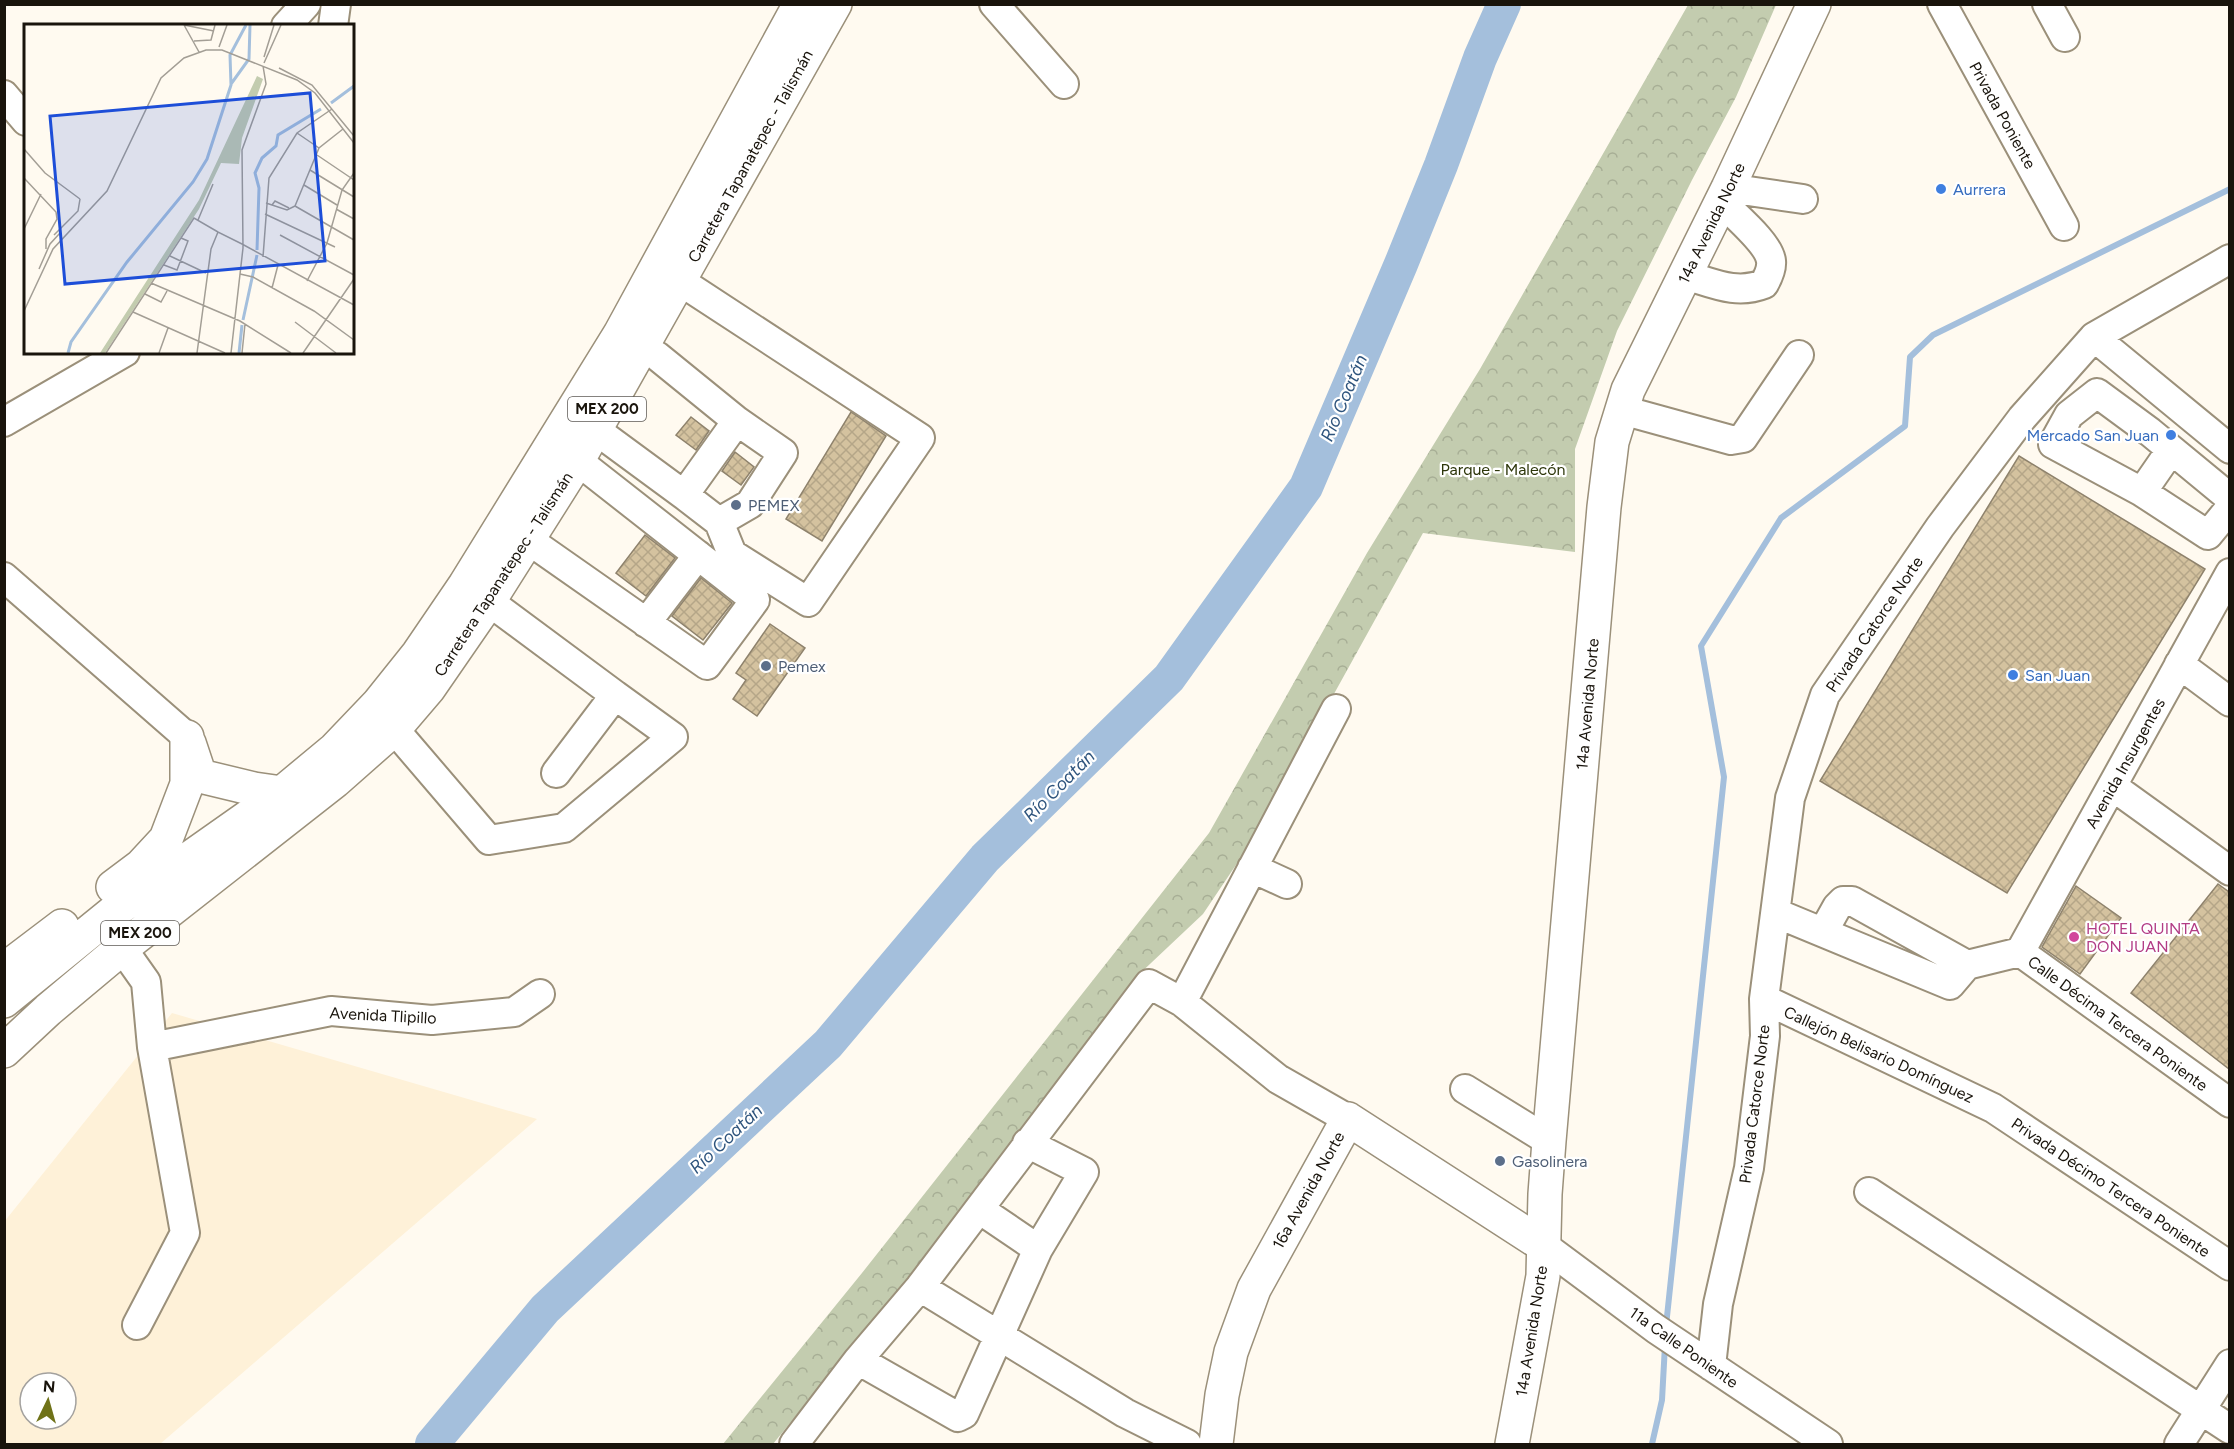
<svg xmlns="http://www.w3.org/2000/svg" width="2234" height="1449" font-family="Figtree,sans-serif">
	<defs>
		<pattern id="park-crowns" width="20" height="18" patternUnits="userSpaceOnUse" patternTransform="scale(1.5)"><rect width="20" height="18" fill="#c3ccaf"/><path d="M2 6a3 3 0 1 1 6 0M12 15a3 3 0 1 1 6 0" fill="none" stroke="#a7ae95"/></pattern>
		<pattern id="building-cross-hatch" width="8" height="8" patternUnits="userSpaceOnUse" patternTransform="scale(1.5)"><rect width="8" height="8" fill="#d4c29f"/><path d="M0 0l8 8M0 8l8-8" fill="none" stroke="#b5a688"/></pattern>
	</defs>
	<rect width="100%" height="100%" fill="#fffaf0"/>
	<path fill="#fef1d8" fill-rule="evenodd" d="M172 1013 537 1119 160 1444H5L4 1222ZM30 1383H66V1419H30Z"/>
	<path fill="url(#park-crowns)" d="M1688 5H1776L1736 97 1692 180 1617 331 1575 449V552L1423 533 1314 730 1242 856 1203 914 1133 980 935 1248 914 1290 894 1295 773 1444H723L862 1273 1209 833 1367 553 1480 369Z"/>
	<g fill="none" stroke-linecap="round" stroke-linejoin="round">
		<path stroke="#a4bfdc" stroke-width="6" d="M1666 1326 1724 777 1701 646 1781 518 1905 426 1910 357 1933 335 2230 189
			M1652 1444 1662 1400 1665 1345"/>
		<path stroke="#a4bfdc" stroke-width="34" d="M432 1444 545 1309 828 1044 985 858 1169 678 1306 487 1401 264 1441 165 1480 58 1504 4"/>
	</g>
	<path fill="url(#building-cross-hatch)" stroke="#8e826c" stroke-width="1.5" d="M851 412 886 436 822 541 786 519Z
		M691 417 709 431 696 450 676 435Z
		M735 452 754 467 741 485 722 471Z
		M2019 456 2205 569 2007 893 1820 781Z
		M645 535 675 558 646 596 616 573Z
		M701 578 732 603 703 640 672 616Z
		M770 624 805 648 757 716 733 699 746 680 736 673Z
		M2218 884 2229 892V1069L2131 993Z
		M2076 886 2121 918 2080 974 2042 947Z"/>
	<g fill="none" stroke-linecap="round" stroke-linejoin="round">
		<g stroke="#9b907a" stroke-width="32">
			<path id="minor" d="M994 4 1064 84
				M1942 4 2064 226
				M2047 4 2065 37
				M286 26 306 4
				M333 26 336 4
				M4 95 26 121
				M1728 188 1803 199
				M660 268 920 438 808 602 732 554 719 522 684 495
				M1685 275C1713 283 1736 295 1764 284 1768 277 1772 269 1771 261 1769 243 1734 215 1721 201
				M2094 337 2230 449
				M1622 410 1731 440 1743 438 1799 355
				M578 417 684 495 737 421 657 356 621 335
				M4 422 125 352
				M2142 492 2171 450
				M2230 498 2150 432 2097 393 2069 415 2053 444 2142 492 2208 535 2230 508
				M719 522 750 504 783 453 737 421
				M510 527 707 665 755 600 560 447
				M4 577 187 737
				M472 589 615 695 556 773
				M646 623 698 555
				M2179 664 2230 702
				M394 729 489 840 564 828 673 737 615 695
				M2112 786 2230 871
				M1252 868 1287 884
				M1776 913 1950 985 1967 965 2020 952 2230 1103
				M1823 932 1837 907 1843 901H1852L1967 965
				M122 948 146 982 152 1047 185 1233 137 1325
				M2020 952 2230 573
				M1764 999 1993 1108 2230 1266
				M1182 1002 1336 709
				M152 1047 331 1011 432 1020 514 1012 540 994
				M1465 1089 1549 1141
				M1869 1192 2230 1429
				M979 1209 1038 1249
				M1543 1245 1656 1329 1828 1444
				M920 1287 1125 1413 1187 1444
				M858 1360 958 1417 964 1414 1038 1249 1084 1172 1027 1143
				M1711 1366 1718 1304 1749 1168 1765 1036 1764 999 1790 798 1825 695 1940 527 2022 418 2094 337 2230 259
				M794 1444 858 1360 920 1287 1149 984 1182 1002 1278 1079 1348 1119
				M2179 1444 2230 1364"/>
		</g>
		<g stroke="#9b907a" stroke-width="36">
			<path id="major" d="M1216 1444 1222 1395 1231 1352 1254 1289 1348 1119 1543 1245
				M1512 1444 1543 1276 1545 1194 1549 1141 1604 507 1612 442 1628 390 1728 188 1814 4"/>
		</g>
		<g stroke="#9b907a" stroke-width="36">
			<path id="highway" d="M189 743 200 776 254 789 282 793
				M113 887 141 866 166 839 187 784V737
				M4 970 62 926
				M4 1001 116 910 282 793 335 749 378 704 418 654 465 585 620 334 800 4
				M4 1051 48 1010 122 948 335 781 394 729 429 688 489 601 578 460 835 4"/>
		</g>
		<use href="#minor" stroke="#fff" stroke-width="28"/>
		<use href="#major" stroke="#fff" stroke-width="33"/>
		<use href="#highway" stroke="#fff" stroke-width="33"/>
	</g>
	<g fill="#3f7fe0" stroke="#fff" stroke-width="2">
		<circle cx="1941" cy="189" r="6"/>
		<circle cx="2171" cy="435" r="6"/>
		<circle cx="2013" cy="675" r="6"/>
	</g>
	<g fill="#5c6f8a" stroke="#fff" stroke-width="2">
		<circle cx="736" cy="505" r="6"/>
		<circle cx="766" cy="666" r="6"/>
		<circle cx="1500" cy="1161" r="6"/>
	</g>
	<circle fill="#d1479c" stroke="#fff" stroke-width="2" cx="2074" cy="937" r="6"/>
	<g text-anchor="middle" stroke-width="4.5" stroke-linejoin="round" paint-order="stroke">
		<g fill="#fff" stroke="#5e5a55" stroke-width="1.5">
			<rect x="568" y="397" width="78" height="24" rx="4.5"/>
			<rect x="101" y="921" width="78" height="24" rx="4.5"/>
		</g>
		<g font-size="15" font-weight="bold" fill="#19140c">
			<text x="607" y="414">MEX 200</text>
			<text x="140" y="938">MEX 200</text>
		</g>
		<g font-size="16" fill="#19140c" stroke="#fff">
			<text transform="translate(2003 115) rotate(61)" y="6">Privada Poniente</text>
			<text transform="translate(750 156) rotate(-61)" y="6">Carretera Tapanatepec - Talismán</text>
			<text transform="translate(1711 223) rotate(-64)" y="6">14a Avenida Norte</text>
			<text transform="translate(503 574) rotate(-57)" y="6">Carretera Tapanatepec - Talismán</text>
			<text transform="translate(1874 624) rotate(-56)" y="6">Privada Catorce Norte</text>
			<text transform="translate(1587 704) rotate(-85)" y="6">14a Avenida Norte</text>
			<text transform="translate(2125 763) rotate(-61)" y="6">Avenida Insurgentes</text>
			<text transform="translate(383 1015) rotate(3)" y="6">Avenida Tlipillo</text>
			<text transform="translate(2118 1023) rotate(36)" y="6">Calle Décima Tercera Poniente</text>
			<text transform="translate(1879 1054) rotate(25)" y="6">Callejón Belisario Domínguez</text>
			<text transform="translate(1754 1104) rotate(-83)" y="6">Privada Catorce Norte</text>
			<text transform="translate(2111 1187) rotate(34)" y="6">Privada Décimo Tercera Poniente</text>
			<text transform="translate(1308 1190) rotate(-61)" y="6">16a Avenida Norte</text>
			<text transform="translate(1531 1331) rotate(-81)" y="6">14a Avenida Norte</text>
			<text transform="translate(1684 1347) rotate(35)" y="6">11a Calle Poniente</text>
		</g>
		<g font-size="16" fill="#366cbe" stroke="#fff" text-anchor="start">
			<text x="1953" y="195">Aurrera</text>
			<text x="2159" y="441" text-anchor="end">Mercado San Juan</text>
			<text x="2025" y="681">San Juan</text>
		</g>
		<g font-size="16" fill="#2d360a" stroke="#fff">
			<text x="1503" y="475">Parque - Malecón</text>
		</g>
		<g font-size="16" fill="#4e5e75" stroke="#fff" text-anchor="start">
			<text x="748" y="511">PEMEX</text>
			<text x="778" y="672">Pemex</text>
			<text x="1512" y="1167">Gasolinera</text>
		</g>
		<g font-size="16" fill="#b23c85" stroke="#fff" text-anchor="start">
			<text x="2086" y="934">HOTEL QUINTA<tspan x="2086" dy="18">DON JUAN</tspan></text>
		</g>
		<g font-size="18" font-style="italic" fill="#2e547d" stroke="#fff">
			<text transform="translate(1344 398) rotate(-67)" y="6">Río Coatán</text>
			<text transform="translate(1059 786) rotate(-45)" y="6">Río Coatán</text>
			<text transform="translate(726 1139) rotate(-43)" y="6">Río Coatán</text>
		</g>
	</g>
	<g transform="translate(24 24)">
		<rect width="330" height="330" fill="#fffaf0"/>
		<path d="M233 52 239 55 218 114 215 140 197 139 175 185 81 329H76L175 176Z" fill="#c3ccaf"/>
		<path fill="none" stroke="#a4bfdc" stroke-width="3" d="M207 60 225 35 226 1M307 79 330 62M233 226 235 164 231 149 238 134 252 122 254 111 297 85M219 296 233 231M44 329 47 318 103 238 169 158 183 135 207 61 206 31 222 1M215 329 218 301"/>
		<path fill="none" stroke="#a39e95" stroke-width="1.5" d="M160 1 175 28M160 1 190 7M170 17 187 16 191 1M195 23 203 1M240 33 250 1M240 39 257 1M255 44 288 61 330 112M273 109 295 124M0 125 21 149 56 175M293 131 330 156M286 146 330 173M0 154 32 188 33 195 22 215V225M280 161 313 181M242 179 263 186 271 182M248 181 251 177 265 184M271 182 295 124 319 105M271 182 330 216M312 185 330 195M241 190 311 223M174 196 189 160M0 205 17 170M30 211 54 187 56 175M256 211 330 251M218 220 330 281M146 232 182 249M239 233 245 154 273 109 308 85M140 241 153 246 164 217 157 214M15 245 26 220 36 209M216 250 229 253 290 287 330 316M283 257 303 219 318 166 330 149M127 259 216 297 267 329M248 264 254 241M121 270 137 278 143 267M0 287 29 225 83 167 137 54 160 34 182 26H198L273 56 291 69 330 119M109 288 201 329M271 298 312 329M82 329 170 194 194 208M135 329 144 304M173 329 187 225 194 208 218 220M207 329 219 224 218 126 242 60 239 42M218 329 221 300M279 329 330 255"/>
		<path fill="#1d4ed8" fill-opacity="0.15" stroke="#1d4ed8" stroke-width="3" d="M286 69 301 237 41 260 26 92Z"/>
		<rect width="330" height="330" fill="none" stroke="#19140c" stroke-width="3"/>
	</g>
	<rect width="2234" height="1449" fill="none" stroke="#19140c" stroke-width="12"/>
	<g transform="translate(48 1401) rotate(5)"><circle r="28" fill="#ffffff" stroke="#a3a19e" stroke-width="1.5"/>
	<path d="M0-4.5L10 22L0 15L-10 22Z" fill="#6f7218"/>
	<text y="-9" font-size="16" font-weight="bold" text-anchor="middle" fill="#19140c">N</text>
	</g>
</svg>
